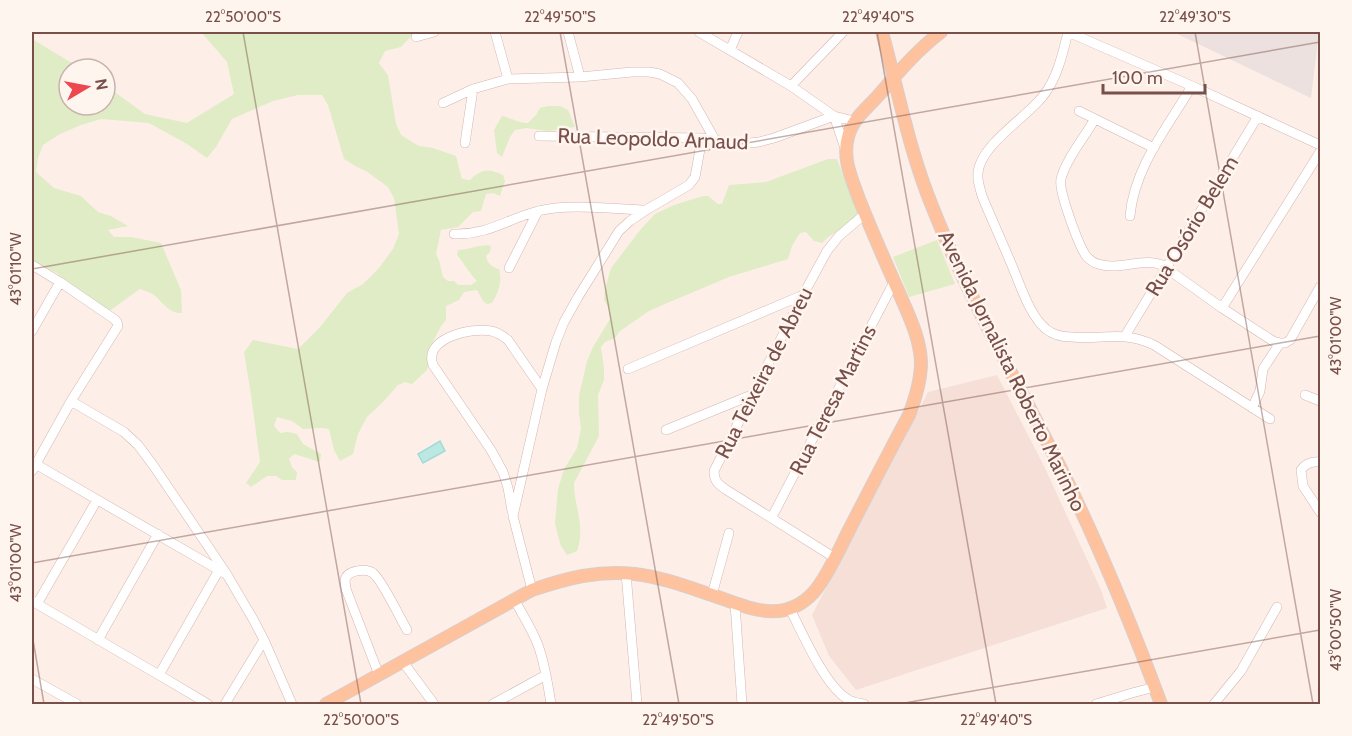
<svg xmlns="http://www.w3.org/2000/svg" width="1352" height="736" font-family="Cabin,sans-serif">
	<rect width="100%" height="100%" fill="#fdefe8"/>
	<path fill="#f5dfd6" d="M997 375 1045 468 1101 590 1107 608 856 690 829 656 812 615 928 392Z"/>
	<path fill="#ece1de" d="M1173 32H1319L1311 98Z"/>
	<path fill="#dfecc5" d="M201 32H415L401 47 385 51 379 63 388 75 396 124 401 135 419 146 433 148 456 156 462 179 470 180C481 169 489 168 503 175L505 181 500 196 493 193 486 194 481 211 473 212 458 227 441 230 436 254 439 260 443 277 448 281H454L458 285H471L477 281C469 273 464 263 457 255L458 250C468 250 483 243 491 246L490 252 486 256C487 263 493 268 499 269 503 281 498 293 492 303L487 304 483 301 477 290 464 292 459 300 446 306V320L441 326 427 353 429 362 427 370 412 384 405 382 398 385 384 401 367 417 358 434 353 454 340 461 334 450 329 429 322 428 303 429 292 421 277 417 274 426 280 433 288 432 297 434 303 444 321 454 320 462 294 454 289 459 292 467 297 472 296 480H282L276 476H267L251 487 246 483 260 462 251 395 244 352 253 340 298 349 320 327 347 293 363 284 379 268 393 249 399 234 394 198 388 187 366 171 357 167 344 159 328 105 322 95H298L273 101 232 119 216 147 207 158 187 144 149 123 101 119 81 125 60 134 43 145 38 158 36 172 54 188 81 196 98 212 111 216 128 226 108 230 114 237H131L161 243 181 290 182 313C169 314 163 302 154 295 150 292 144 291 140 289L108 312 88 298 57 273 32 261V39L82 69H69V105H105V85L145 114 187 123 234 94 227 62Z
		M548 106H560L568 110 575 127 548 131 526 128 515 130 510 137 502 157 497 153 494 130 502 116C511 118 519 123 528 123L536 115 540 108Z
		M828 159H837L859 218 828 237 822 243 814 241 806 232 800 233 792 246 788 259 729 277 665 304 649 311 620 331 615 338 605 342 601 347 604 368V380L598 395 599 436 574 483C574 508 586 525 577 551L567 555 561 546 558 536 555 523 558 489 564 469 577 448 581 429 579 414V396L587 361 593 347 610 319 608 307 604 300 605 289 611 268 641 229 655 214 674 205 703 196H708L718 204H722L729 185 766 182Z
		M937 240 955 284 909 297 893 257Z"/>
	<path fill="#bbe8e3" stroke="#a0dbd5" stroke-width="1.5" d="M440 441 445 451 423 463 418 454Z"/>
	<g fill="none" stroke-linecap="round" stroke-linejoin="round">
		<g stroke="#d3b6af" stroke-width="10">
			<path id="minor" d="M495 32 508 79
				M568 32 580 77
				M699 32 791 86 834 116 854 121
				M1068 32C1063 53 1057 79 1043 96 1026 118 980 145 978 173 977 181 980 188 982 196 992 220 1003 244 1013 268 1021 287 1030 316 1046 329 1053 335 1063 337 1072 337 1104 340 1122 330 1154 345L1270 419
				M1068 32 1192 86 1320 145
				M416 37 434 32
				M730 50 738 32
				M791 86 843 32
				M443 103 473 89 508 79 580 77 632 72H649L660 74 678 83 692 99 715 140
				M1079 111 1154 148
				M1095 119C1085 136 1065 161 1061 179 1058 190 1079 247 1087 257 1090 260 1094 263 1098 264 1119 271 1143 257 1162 265L1222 308 1273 341 1280 343
				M539 136 702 138 741 144 759 142 774 138 834 116 845 148
				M465 143 473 89
				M1130 216C1134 168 1168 126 1192 86
				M454 234C488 235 507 219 538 211 568 203 614 209 646 210
				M32 265 60 282 114 319 117 322 118 326 71 401 32 471
				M509 268 538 211
				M1222 308 1320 152
				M32 331 60 282
				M1125 336 1258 116
				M1280 343H1285L1290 340 1320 287
				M628 369 803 295
				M1305 395 1320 401
				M71 401 124 432 138 445 153 465 226 573 253 619 264 640 292 704
				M1252 408 1260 391 1263 369 1280 343
				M666 430 754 394
				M32 462 224 573
				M1320 462C1312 461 1306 463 1301 470L1303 486 1320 512
				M512 511 508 488 503 472 491 450 433 365C423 338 472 327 491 331 497 332 503 336 508 340L542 389
				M772 517 894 282
				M835 558 725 489C718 484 714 481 714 471L803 295 827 251 839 236 865 214
				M626 573 637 704
				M532 590 513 516 542 389 556 342 564 322 578 297 619 231 630 221 646 210 689 185 695 177 702 138
				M712 595 729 533
				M514 599C522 614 532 629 538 645 545 664 548 685 551 704
				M32 601 159 675 208 704
				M37 604 97 500
				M735 604 742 704
				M790 609C802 632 824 684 846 698 850 702 858 703 864 704
				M98 640 158 534
				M403 662 434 704
				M159 675 219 570
				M379 675 346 589C346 589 345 581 345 580 347 570 366 568 373 573 382 580 400 618 407 630
				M32 679 77 704
				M225 704 264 640
				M493 704 546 675
				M1096 704 1132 693 1155 687
				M1214 704 1241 671 1277 607"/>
		</g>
		<g stroke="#d9cecc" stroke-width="14">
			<path id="major" d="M882 32C898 90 909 150 932 206 970 303 1024 393 1070 487 1104 558 1134 631 1161 704
				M326 704 532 590C567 578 598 570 635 574 660 577 685 586 709 594 746 606 782 627 814 592 827 577 839 550 848 532 868 493 888 454 909 415 916 397 921 381 921 362 920 336 907 312 897 288 884 259 871 229 859 199 852 179 842 159 848 137 852 120 865 110 877 97 897 74 917 50 941 32"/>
		</g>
		<use href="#minor" stroke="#fff" stroke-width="9"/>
		<use href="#major" stroke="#fec29e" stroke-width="12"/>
	</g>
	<path fill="none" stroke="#794f4a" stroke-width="1.5" stroke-opacity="0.45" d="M243 32 361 704M560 32 679 704M877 32 996 704M1195 32 1313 704M32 269 1320 42M32 563 1320 336M32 634 44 704M899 704 1320 630"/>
	<g text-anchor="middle" stroke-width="5" stroke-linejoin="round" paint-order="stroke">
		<g font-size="21" fill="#794f4a" stroke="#fff5ef">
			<text transform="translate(653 139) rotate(2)" y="7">Rua Leopoldo Arnaud</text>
			<text transform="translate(1192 226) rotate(-59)" y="7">Rua Osório Belem</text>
			<text transform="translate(1012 371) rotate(64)" y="7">Avenida Jornalista Roberto Marinho</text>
			<text transform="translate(764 373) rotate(-63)" y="7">Rua Teixeira de Abreu</text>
			<text transform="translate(833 400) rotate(-63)" y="7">Rua Teresa Martins</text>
		</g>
	</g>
	<rect width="1352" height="736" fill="none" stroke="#fff5ef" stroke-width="66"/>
	<g transform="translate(87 87) rotate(80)"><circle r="28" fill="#fff5ef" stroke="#c9b3ad" stroke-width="1.5"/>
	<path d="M0-4.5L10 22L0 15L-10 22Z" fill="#ec484e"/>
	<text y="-9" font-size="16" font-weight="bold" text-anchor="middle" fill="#794f4a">N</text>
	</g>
	<path d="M1103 84v9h102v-9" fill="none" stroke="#794f4a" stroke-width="3"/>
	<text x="1112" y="84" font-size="18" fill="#794f4a" stroke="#fff5ef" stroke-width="4.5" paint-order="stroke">100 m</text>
	<rect x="33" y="33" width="1286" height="670" fill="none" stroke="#794f4a" stroke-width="2"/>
	<g font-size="15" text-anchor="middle" fill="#794f4a">
		<text x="243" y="22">22°50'00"S</text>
		<text x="560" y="22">22°49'50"S</text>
		<text x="878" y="22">22°49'40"S</text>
		<text x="1195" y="22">22°49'30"S</text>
		<text transform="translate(16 269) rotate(-90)" y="5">43°01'10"W</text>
		<text transform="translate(1336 336) rotate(-90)" y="5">43°01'00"W</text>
		<text transform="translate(16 563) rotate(-90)" y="5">43°01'00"W</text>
		<text transform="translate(1336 630) rotate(-90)" y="5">43°00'50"W</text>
		<text x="361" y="725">22°50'00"S</text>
		<text x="678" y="725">22°49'50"S</text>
		<text x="996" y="725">22°49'40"S</text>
	</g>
</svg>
